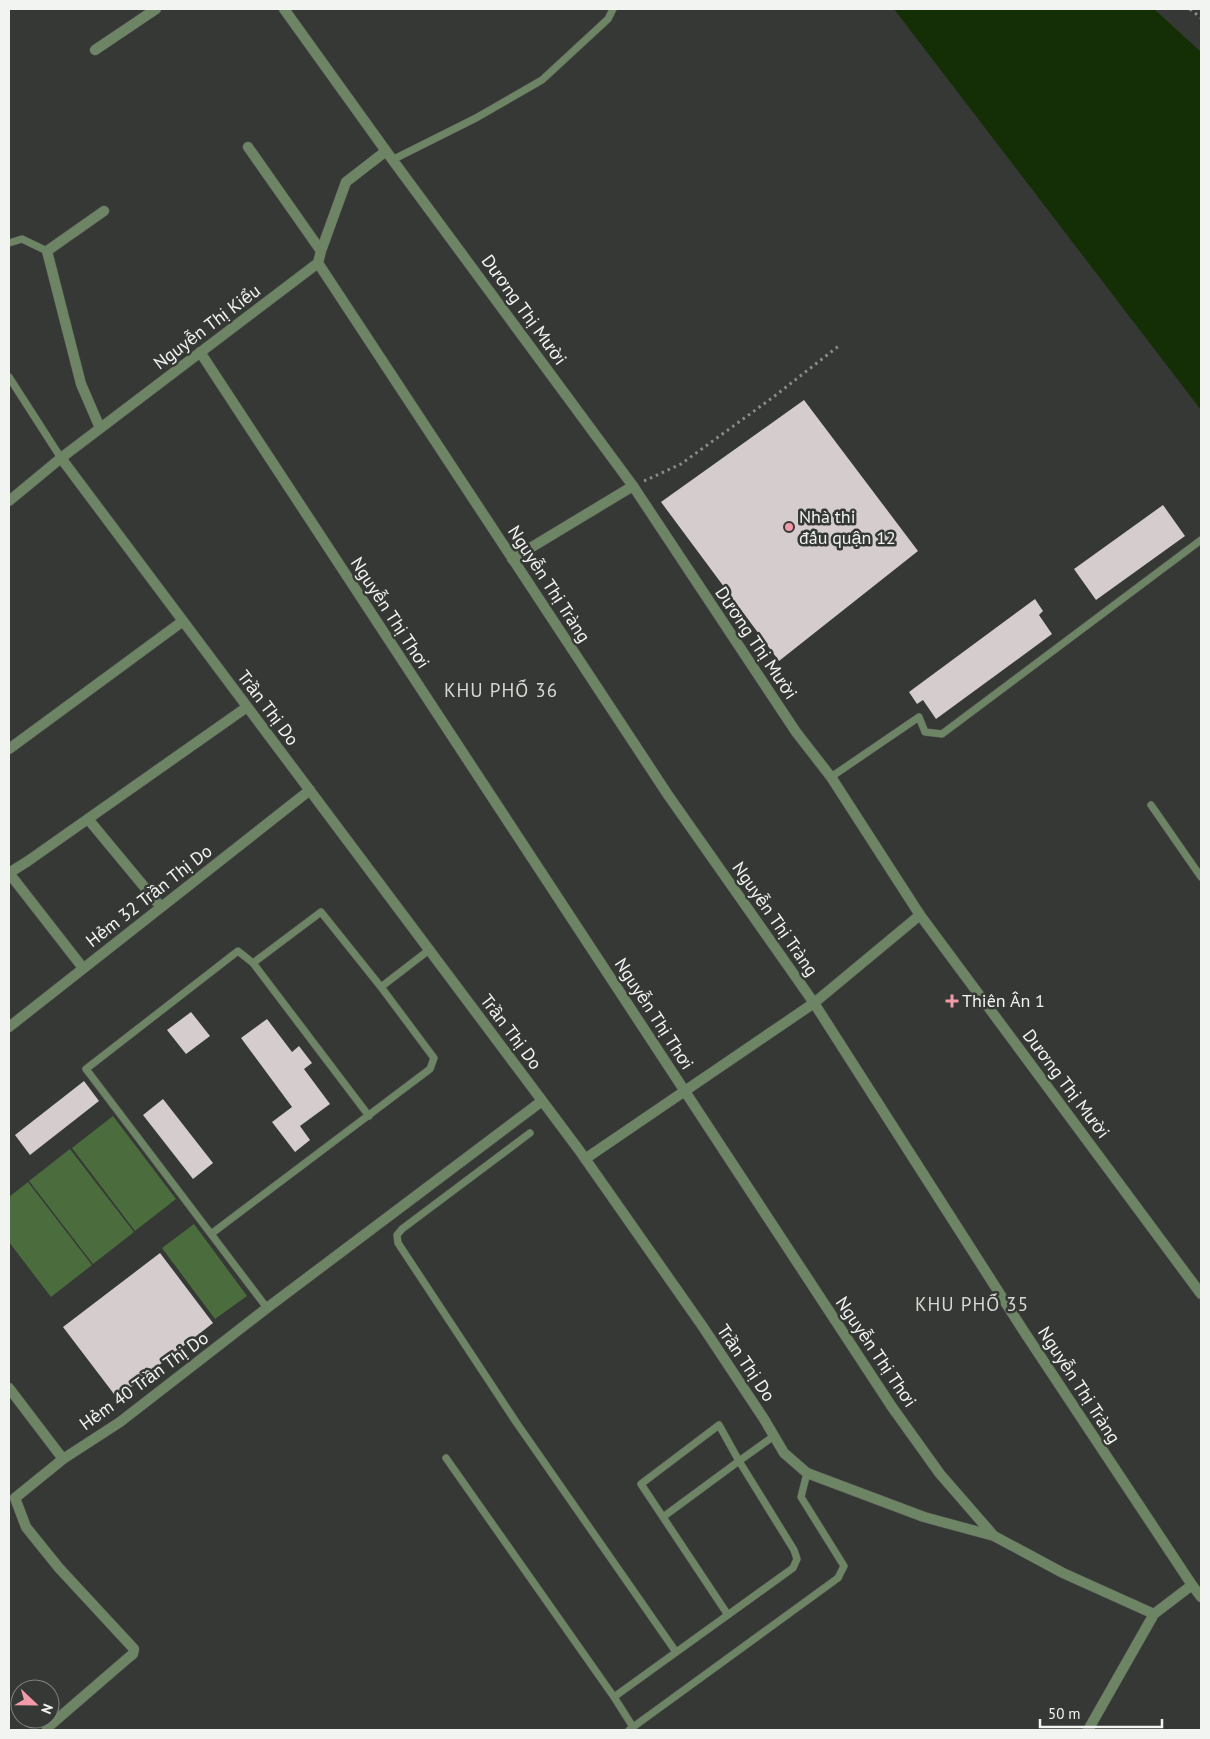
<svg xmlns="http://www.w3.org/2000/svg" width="1210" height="1739" font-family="'PT Sans',sans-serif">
	<rect width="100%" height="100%" fill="#353834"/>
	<path fill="#4b6c3d" d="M113 1116 176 1199 135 1231 72 1148Z
		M70 1149 134 1232 93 1264 29 1181Z
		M28 1182 92 1265 51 1297 9 1242V1197Z
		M194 1224 247 1296 215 1319 162 1248Z"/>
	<path fill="#142e06" d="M894 9H1154L1201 52V410Z"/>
	<path fill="#d4cccd" d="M804 400 918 551 779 661 661 502Z
		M1163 505 1185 536 1096 600 1074 569Z
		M1035 599 1043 611 1039 615 1052 634 936 719 923 700 917 704 909 692Z
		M191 1012 210 1036 186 1054 167 1030Z
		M267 1019 292 1052 299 1046 312 1063 304 1069 330 1104 300 1126 310 1140 295 1152 272 1122 292 1107 241 1038Z
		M84 1081 99 1101 30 1155 15 1135Z
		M163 1099 213 1163 193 1179 143 1115Z
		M160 1253 213 1323 117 1398 63 1327Z"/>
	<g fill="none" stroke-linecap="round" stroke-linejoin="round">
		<g stroke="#535652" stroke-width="8">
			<path id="service" d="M392 160 476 118 542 80 608 19 613 9
				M9 243 22 239 47 251
				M9 377 61 458
				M831 777 919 717 925 732 942 734 1201 540
				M1151 805 1201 877
				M369 1116 253 963 321 912 381 987
				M530 1133 402 1229 397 1235 398 1243 516 1422 676 1652
				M211 1234 86 1069 238 951 253 963
				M267 1308 211 1234 430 1069 434 1058 381 987 429 950
				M446 1458 614 1697 793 1568 797 1559 794 1550 739 1461 774 1436
				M663 1517 739 1461 719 1425 641 1484 728 1615
				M614 1697 633 1727
				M629 1730 838 1578 844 1566 801 1497 807 1473"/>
		</g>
		<g stroke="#535652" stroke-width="11">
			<path id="minor" d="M95 50 156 9
				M248 147 321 251
				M318 263 668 795 814 1003 1023 1330 1192 1585 1201 1597
				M200 352 892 1407 940 1474 994 1536 1063 1573 1154 1614
				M100 428 81 384 47 251 104 211
				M61 458 579 1150 703 1327 764 1419 784 1453 807 1473 924 1517 994 1536
				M9 501 61 458 318 263 321 251 346 182 386 151
				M512 559 633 486
				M9 749 183 621
				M88 819 161 907
				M9 873 28 861 247 707
				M9 873 83 968
				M9 1027 310 790
				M585 1159 814 1003 920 915
				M9 1388 63 1459
				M47 1728 128 1658 133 1654 134 1649 59 1568 26 1527 15 1498 63 1459 120 1422 267 1308 542 1101
				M1088 1730 1154 1614 1192 1585"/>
		</g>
		<g stroke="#535652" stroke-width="11">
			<path id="tertiary" d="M284 9 386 151 633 486 796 732 831 777 920 915 1201 1294"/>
		</g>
		<path stroke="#8a8c89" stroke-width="3" stroke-dasharray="2.5 4" stroke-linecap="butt" d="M1190 9 1201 18
			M644 481 681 464 772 398 840 345"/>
		<use href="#service" stroke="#6e8565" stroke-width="7"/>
		<use href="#minor" stroke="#6e8565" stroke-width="10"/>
		<use href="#tertiary" stroke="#6e8565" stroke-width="10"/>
	</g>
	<g fill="#f39aa9" stroke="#353834" stroke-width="2">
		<circle cx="789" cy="527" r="5"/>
		<path d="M949.5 993.5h5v5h5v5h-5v5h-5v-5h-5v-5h5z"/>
	</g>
	<g text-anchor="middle" stroke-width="5" stroke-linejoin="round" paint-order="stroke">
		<g font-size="18" fill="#f2f4f1" stroke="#353834">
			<text transform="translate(524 310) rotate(54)" y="6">Dương Thị Mười</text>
			<text transform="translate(207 327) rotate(-37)" y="6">Nguyễn Thị Kiểu</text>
			<text transform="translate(549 584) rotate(57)" y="6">Nguyễn Thị Tràng</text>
			<text transform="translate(390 613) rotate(57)" y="6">Nguyễn Thị Thơi</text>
			<text transform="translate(756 643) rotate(56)" y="6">Dương Thị Mười</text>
			<text transform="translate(268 708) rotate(53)" y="6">Trần Thị Do</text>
			<text transform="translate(149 896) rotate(-38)" y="6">Hẻm 32 Trần Thị Do</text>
			<text transform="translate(775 919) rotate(55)" y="6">Nguyễn Thị Tràng</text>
			<text transform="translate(654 1014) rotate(57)" y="6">Nguyễn Thị Thơi</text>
			<text transform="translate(511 1032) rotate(53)" y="6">Trần Thị Do</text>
			<text transform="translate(1066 1084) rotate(53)" y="6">Dương Thị Mười</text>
			<text transform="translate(876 1352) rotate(56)" y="6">Nguyễn Thị Thơi</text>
			<text transform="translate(746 1363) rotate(56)" y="6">Trần Thị Do</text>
			<text transform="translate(144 1381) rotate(-36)" y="6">Hẻm 40 Trần Thị Do</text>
			<text transform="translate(1079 1385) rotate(57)" y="6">Nguyễn Thị Tràng</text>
		</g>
		<g font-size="18" fill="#f2f4f1" stroke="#353834" text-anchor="start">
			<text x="799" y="523">Nhà thi<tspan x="799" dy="21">đấu quận 12</tspan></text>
			<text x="962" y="1007">Thiên Ân 1</text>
		</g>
		<g font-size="19" letter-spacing="1" fill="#d5d9d3" stroke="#353834">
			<text x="501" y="697">KHU PHỐ 36</text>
			<text x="972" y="1311">KHU PHỐ 35</text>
		</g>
	</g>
	<rect width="1210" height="1739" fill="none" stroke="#f2f4f1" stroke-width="20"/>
	<g transform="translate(35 1704) rotate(112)"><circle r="24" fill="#353834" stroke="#818380"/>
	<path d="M0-4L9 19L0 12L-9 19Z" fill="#f39aa9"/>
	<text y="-8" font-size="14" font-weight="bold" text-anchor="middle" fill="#f2f4f1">N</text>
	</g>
	<path d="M1040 1719v8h122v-8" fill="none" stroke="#f2f4f1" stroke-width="2.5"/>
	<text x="1048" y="1719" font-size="15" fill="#f2f4f1" stroke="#353834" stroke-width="4" paint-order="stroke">50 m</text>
</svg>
